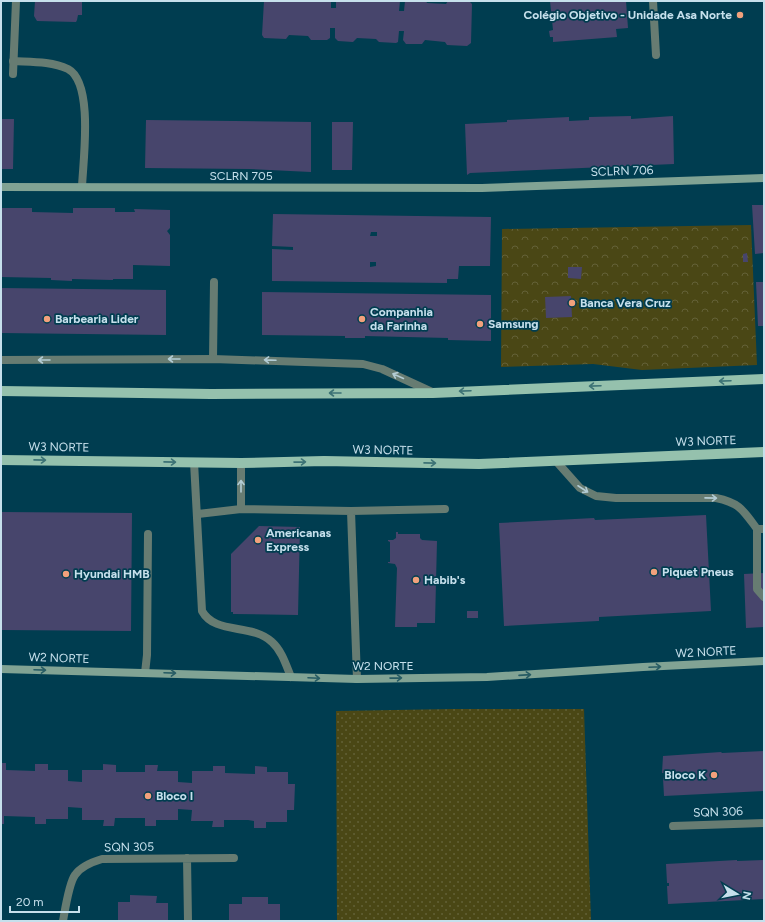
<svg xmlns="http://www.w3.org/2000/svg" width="765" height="922" font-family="Figtree,sans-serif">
	<defs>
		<pattern id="grass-dots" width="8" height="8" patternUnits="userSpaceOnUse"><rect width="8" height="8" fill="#4a4715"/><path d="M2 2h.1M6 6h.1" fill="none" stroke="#636137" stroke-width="1.8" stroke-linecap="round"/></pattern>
		<pattern id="park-crowns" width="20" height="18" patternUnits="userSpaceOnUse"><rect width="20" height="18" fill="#4a4715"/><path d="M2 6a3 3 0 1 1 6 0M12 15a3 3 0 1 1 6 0" fill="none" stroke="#636137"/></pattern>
	</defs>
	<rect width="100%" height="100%" fill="#003d50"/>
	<path fill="url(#grass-dots)" d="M453 709H584L591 921H337L336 711Z"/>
	<path fill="url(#park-crowns)" d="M751 225 757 365 642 370 593 364 501 367 502 229Z"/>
	<path fill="#47456c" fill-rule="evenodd" d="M35 1H82V15H78L77 20 76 22 37 21 34 16Z
		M264 1H331V8H336V1H400L399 11H404L405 1H426L427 3 446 4 448 1 470 2 472 4 471 43 467 46 447 45 445 42 425 40 422 44H406L403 40 404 31H399L398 42 396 43 379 42 376 39 357 38 353 42 338 41 335 38V28H330V38L327 40H311L308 36 289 35 286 39 264 38 262 35Z
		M550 1H626L628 28 616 29 617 37 553 42V37H550L549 31 553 30Z
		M631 116V119L673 116 674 164 470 173 467 175 465 124 507 122V120L569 117V121L589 120V117Z
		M1 119H14L13 169H1Z
		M146 120 311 122V172L249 169 145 168Z
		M332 122H353L352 170H332Z
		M752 205H764V253L755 254Z
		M1 208H32V212L73 213V208H115V212H135L134 209 170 210V228L167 231 170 235V266L133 265V279H113V280L72 279V281L51 280V278L1 277Z
		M273 214 491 217 490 266H459L458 279H447V283L272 281V249L293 250V247L272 246ZM371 232H377V236H370ZM370 262H376V266L370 267Z
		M747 253 748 262H743V254Z
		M568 267H582L581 279 568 278Z
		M756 282H764V326H758Z
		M1 288 166 290V335L1 333Z
		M262 292 491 295V341L448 340V338L365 336V338H345V336L262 335Z
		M571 296 572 317 546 318 545 297Z
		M1 512 132 513 131 631 1 630Z
		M706 515 711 611 599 617V621H598L504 626 499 523 594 518 595 520Z
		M259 526 300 527 298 615 233 614V612H231V554Z
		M396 532H398V534H420V538L422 540 437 541 435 623H417V627H395L397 568 395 564 388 563V562H390V542L388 541V540H393L396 538Z
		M764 573V627L746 628 744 574Z
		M467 611H478V618H467Z
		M764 751V791L664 796 663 778 664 777V773H662L663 756 721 752 722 753Z
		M1 763H6V770L35 771V764H48V770H68V781L82 782V770H103V764L116 765V772H145V765H158L157 771H178V782L192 783V771H213V766H225V773L255 774V766L267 767V772H288V784H295L294 810H287V822H266V828H254V821L248 820H224V827H212L213 821H191L192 810 178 809V820H156V826H145V818H115L114 826H103L104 820H82V808L68 807V819H46V824H35V817L4 816V824H1Z
		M737 860V861L764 860V899L668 904 667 886H669V883H667L666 864Z
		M130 895 157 896 156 903H168V921H118V902H130Z
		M242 897H268V904H280V921H229V904H242Z"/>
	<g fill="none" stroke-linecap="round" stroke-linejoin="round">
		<path stroke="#677c72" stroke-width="8" d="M13 61C31 62 51 61 68 69 94 83 83 161 82 187
			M213 359 214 282
			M556 461 580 488 596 496 616 498H716C740 503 743 510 757 529H764
			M194 462 202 611C215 635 252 623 272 642 282 651 286 665 291 677
			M241 509V463
			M351 511 357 679
			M198 514 241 509 351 511 445 509
			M757 529V589L764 597
			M145 673 147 655 148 534"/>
		<path stroke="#677c72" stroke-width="8" d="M653 1 656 55
			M13 74 16 1
			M1 360 213 359 363 364 382 369 432 392
			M673 826 764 823
			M187 858 188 921
			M63 921C65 910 69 883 75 875 81 866 92 862 102 859L234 858"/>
		<path stroke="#81a394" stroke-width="8" d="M1 187 482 188 764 178
			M1 669 357 679 487 677 643 667 764 661"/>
		<path stroke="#95c1ad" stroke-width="10" d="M1 391 211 394 433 393 764 379
			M1 460 241 463 324 461 479 464 764 452"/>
	</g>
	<defs><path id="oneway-shaft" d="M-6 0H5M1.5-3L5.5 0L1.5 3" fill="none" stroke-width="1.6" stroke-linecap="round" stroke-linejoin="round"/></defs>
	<g stroke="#b3ccd4">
		<use href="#oneway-shaft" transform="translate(174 359) rotate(180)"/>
		<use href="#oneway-shaft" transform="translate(44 360) rotate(180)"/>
		<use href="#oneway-shaft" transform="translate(270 360) rotate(-178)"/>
		<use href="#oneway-shaft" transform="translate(398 376) rotate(-156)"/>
		<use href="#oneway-shaft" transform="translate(241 486) rotate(-90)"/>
		<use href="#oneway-shaft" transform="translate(583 489) rotate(33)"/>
		<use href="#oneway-shaft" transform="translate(711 498) rotate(1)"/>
	</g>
	<g stroke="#3c7275">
		<use href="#oneway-shaft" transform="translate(725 381) rotate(178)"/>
		<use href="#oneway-shaft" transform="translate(595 386) rotate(178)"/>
		<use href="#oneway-shaft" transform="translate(465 391) rotate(178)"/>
		<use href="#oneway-shaft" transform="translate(335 393) rotate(180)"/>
		<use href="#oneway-shaft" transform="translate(40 460) rotate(1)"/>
		<use href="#oneway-shaft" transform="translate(170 462) rotate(1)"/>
		<use href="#oneway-shaft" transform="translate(300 462) rotate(-1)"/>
		<use href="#oneway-shaft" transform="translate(430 463) rotate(1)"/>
	</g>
	<g stroke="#275c64">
		<use href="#oneway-shaft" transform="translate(655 667) rotate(-3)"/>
		<use href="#oneway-shaft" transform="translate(40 670) rotate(2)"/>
		<use href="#oneway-shaft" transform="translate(170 673) rotate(2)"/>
		<use href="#oneway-shaft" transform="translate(525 675) rotate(-4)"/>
		<use href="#oneway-shaft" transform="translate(314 678) rotate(3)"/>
		<use href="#oneway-shaft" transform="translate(396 678) rotate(-1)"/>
	</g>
	<g fill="#f1a17c" stroke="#003d50" stroke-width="1.5">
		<circle cx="740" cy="15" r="4"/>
		<circle cx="572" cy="303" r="4"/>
		<circle cx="47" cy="319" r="4"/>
		<circle cx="362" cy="319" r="4"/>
		<circle cx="480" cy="324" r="4"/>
		<circle cx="258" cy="540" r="4"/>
		<circle cx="654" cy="572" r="4"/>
		<circle cx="66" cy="574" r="4"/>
		<circle cx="416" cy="580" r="4"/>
		<circle cx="714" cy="775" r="4"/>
		<circle cx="148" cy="796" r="4"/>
	</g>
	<g text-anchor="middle" stroke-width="3.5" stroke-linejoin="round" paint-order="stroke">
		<g font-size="12" font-weight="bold" fill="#c6e0ec" stroke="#003d50" text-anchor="start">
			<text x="732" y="19" text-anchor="end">Colégio Objetivo - Unidade Asa Norte</text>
			<text x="580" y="307">Banca Vera Cruz</text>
			<text x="370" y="316">Companhia<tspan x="370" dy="14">da Farinha</tspan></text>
			<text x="55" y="323">Barbearia Lider</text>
			<text x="488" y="328">Samsung</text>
			<text x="266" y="537">Americanas<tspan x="266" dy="14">Express</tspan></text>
			<text x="662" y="576">Piquet Pneus</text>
			<text x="74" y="578">Hyundai HMB</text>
			<text x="424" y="584">Habib's</text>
			<text x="706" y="779" text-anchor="end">Bloco K</text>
			<text x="156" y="800">Bloco I</text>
		</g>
		<g font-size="12" fill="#c6e0ec" stroke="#003d50">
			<text transform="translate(622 171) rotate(-2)" y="4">SCLRN 706</text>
			<text x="241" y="180">SCLRN 705</text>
			<text transform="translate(706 441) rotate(-2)" y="4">W3 NORTE</text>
			<text transform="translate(59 447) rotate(1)" y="4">W3 NORTE</text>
			<text transform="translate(383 450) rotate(1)" y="4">W3 NORTE</text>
			<text transform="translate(706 652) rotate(-3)" y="4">W2 NORTE</text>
			<text transform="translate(59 658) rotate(2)" y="4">W2 NORTE</text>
			<text x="383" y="670">W2 NORTE</text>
			<text transform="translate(718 812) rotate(-2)" y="4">SQN 306</text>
			<text transform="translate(129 847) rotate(-1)" y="4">SQN 305</text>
		</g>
	</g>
	<rect width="765" height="922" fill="none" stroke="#c6e0ec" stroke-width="4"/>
	<g transform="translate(737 894) rotate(100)" stroke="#003d50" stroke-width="3" paint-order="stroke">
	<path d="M0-3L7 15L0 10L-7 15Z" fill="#c6e0ec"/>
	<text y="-6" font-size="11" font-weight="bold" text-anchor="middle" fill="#c6e0ec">N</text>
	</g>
	<path d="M10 906v6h69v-6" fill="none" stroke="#c6e0ec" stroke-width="2"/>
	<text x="16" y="906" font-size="12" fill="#c6e0ec" stroke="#003d50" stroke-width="3" paint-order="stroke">20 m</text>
</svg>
